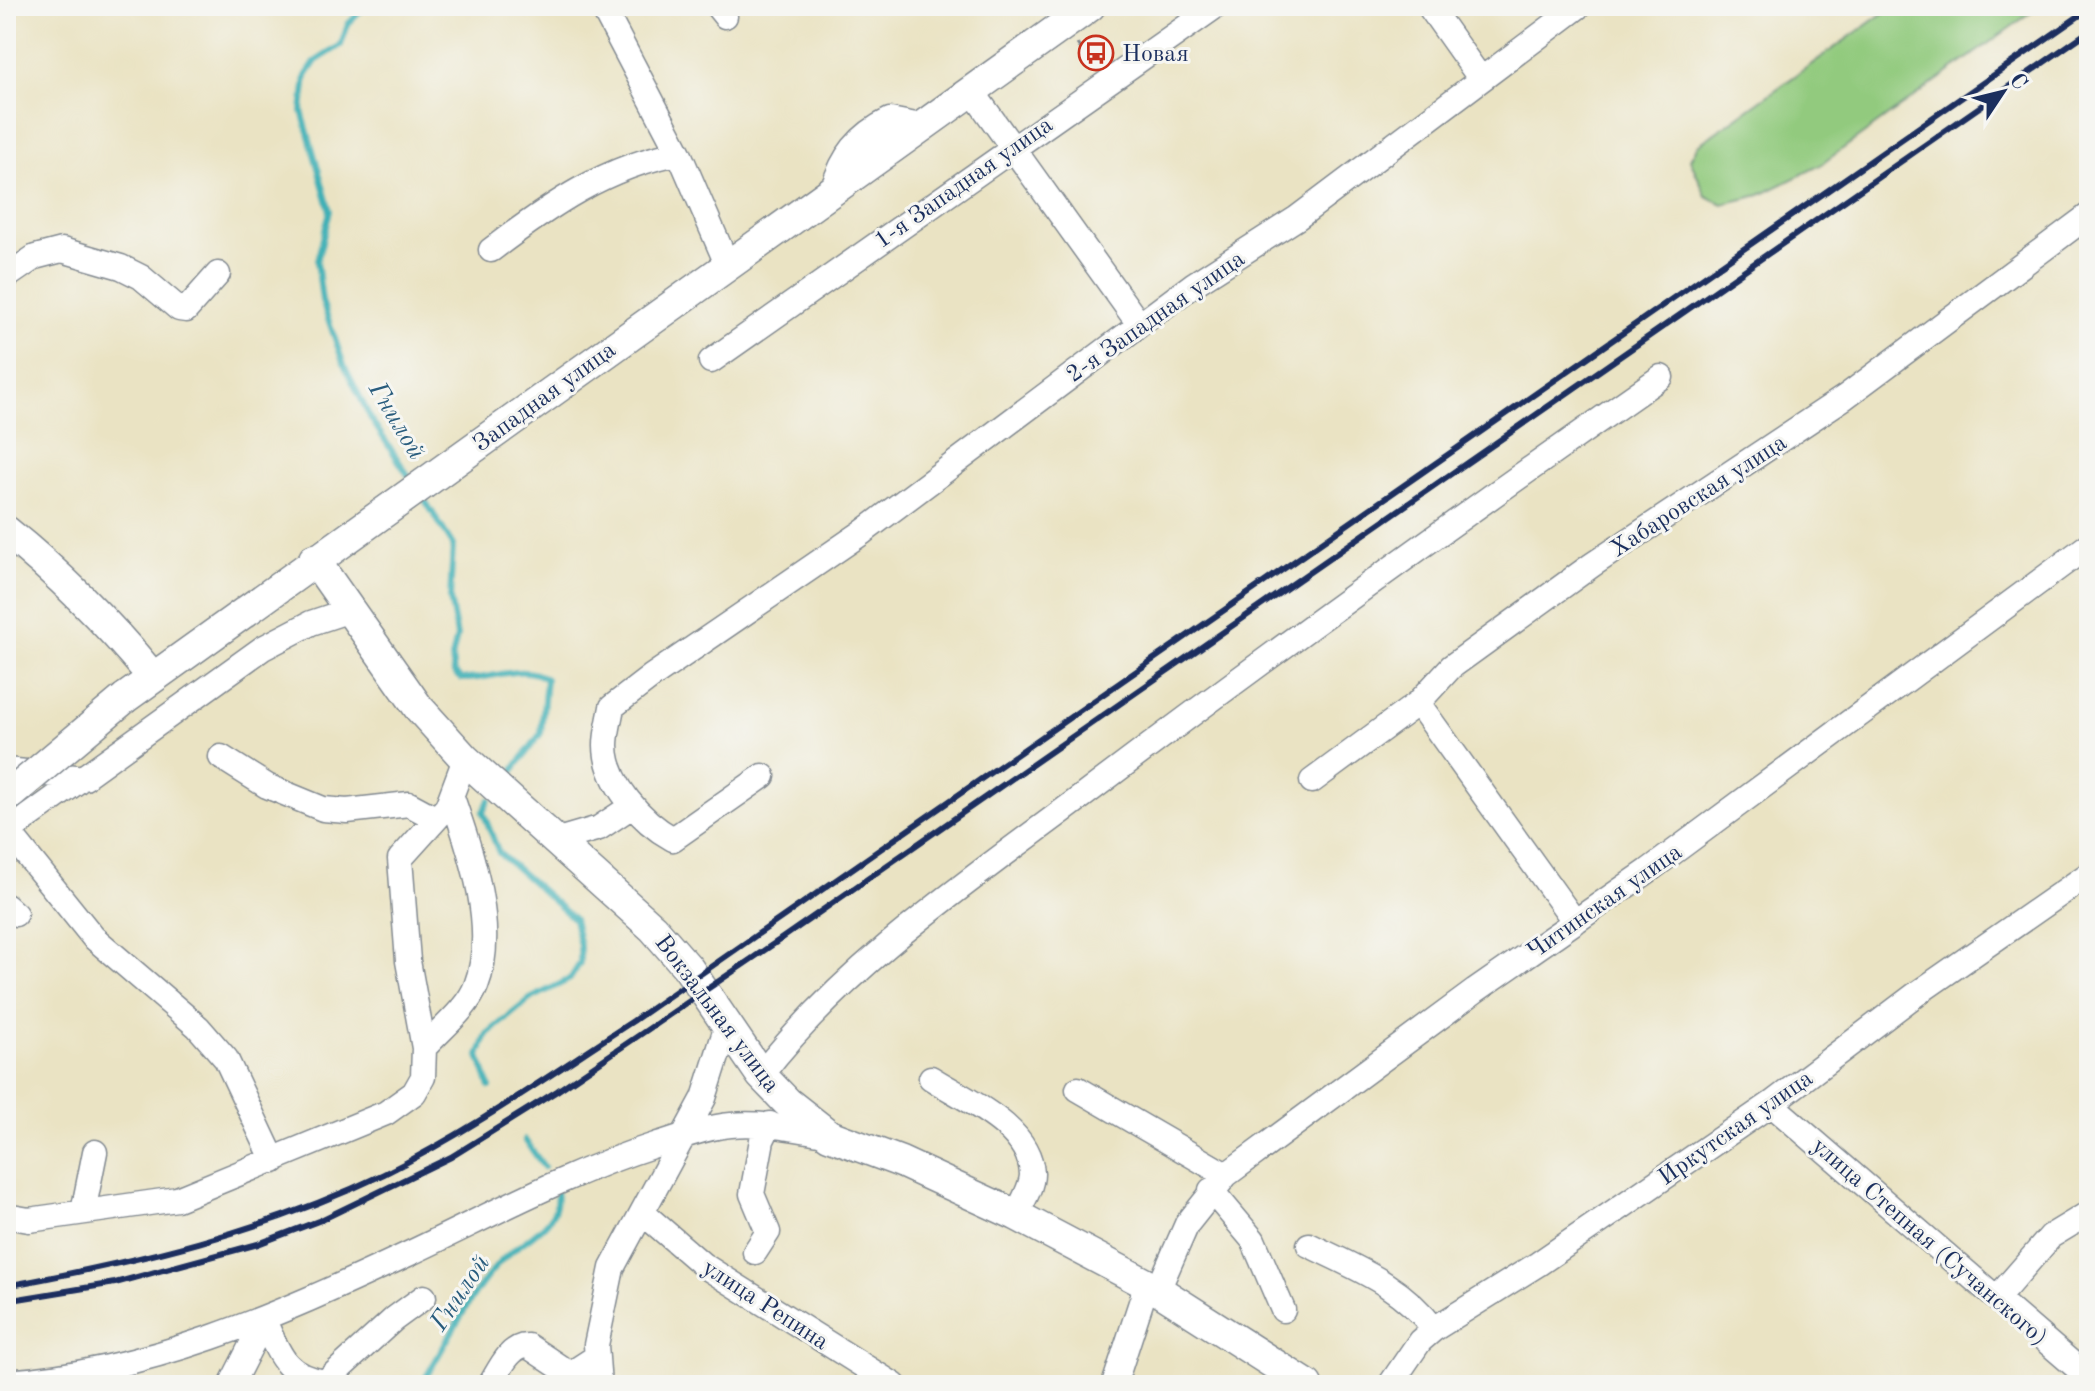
<svg xmlns="http://www.w3.org/2000/svg" width="2095" height="1391" font-family="'Old Standard TT',serif">
	<rect width="100%" height="100%" fill="#f6f6f2"/>
	<filter id="ink" filterUnits="userSpaceOnUse"><feTurbulence type="fractalNoise" baseFrequency=".0125" numOctaves="2"/><feDisplacementMap in="SourceGraphic" scale="16" xChannelSelector="R" yChannelSelector="G"/><feConvolveMatrix kernelMatrix="1 2 1 2 8 2 1 2 1" color-interpolation-filters="sRGB"/></filter>
	<filter id="wash" filterUnits="userSpaceOnUse"><feTurbulence type="fractalNoise" baseFrequency=".006" numOctaves="4" result="noise"/><feDisplacementMap in="SourceGraphic" scale="32" xChannelSelector="R" yChannelSelector="G"/><feGaussianBlur stdDeviation="1.8" result="paint"/><feColorMatrix in="noise" values="0 0 0 0 0 0 0 0 0 0 0 0 0 0 0 0 0 1.4 0 .05"/><feComposite in="paint" operator="in"/></filter>
	<g filter="url(#wash)">
		<rect width="100%" height="100%" fill="#eae3c3"/>
		<path fill="#92ca7e" stroke="#567c6e" stroke-width="2" d="M1893 6H2040L1819 166 1760 195 1723 204 1706 196 1690 159 1698 145Z"/>
		<g fill="none" stroke-linecap="round" stroke-linejoin="round">
			<path stroke="#3fb0b6" stroke-width="6" d="M366 6 348 24 341 45 316 61 306 76 302 111 330 211 317 261 322 301 344 365 371 419 412 481
				M421 494 453 545 450 599 457 636 452 658 454 673 461 679C489 681 522 662 546 679L541 733 509 776
				M489 800 483 812 499 853 574 919 580 946V963L570 979 530 999 487 1034 479 1056 490 1087
				M525 1140 544 1167
				M421 1385C447 1344 469 1293 503 1259 525 1237 562 1225 556 1191"/>
		</g>
	</g>
	<g filter="url(#ink)">
		<g fill="none" stroke-linecap="round" stroke-linejoin="round">
			<g stroke="#828990" stroke-width="27">
				<path id="minor" d="M602 6 679 153 727 264
					M717 6 725 16
					M1429 6 1480 78
					M972 91 1139 324
					M833 189C842 157 859 135 890 120L921 126
					M491 250C549 206 606 166 679 153
					M6 277 35 257 62 250 121 267 141 277 179 309 186 310 218 274
					M711 361 1216 6
					M1418 703 1575 922
					M221 757 267 786 323 809 347 811 409 804 435 818
					M6 770 85 778
					M763 776 673 839C642 822 606 783 606 745 606 733 610 719 612 707L651 677 863 532 1194 284 1297 218 1579 6
					M1312 781 1418 703 1451 667 1592 565 1845 397 2089 215
					M6 833 263 648 311 623 350 610
					M6 837 10 834 93 937 198 1027 226 1059 274 1161
					M558 840 599 828 632 806
					M6 906 15 914
					M424 1048C440 1030 468 1008 476 986 498 929 471 852 452 797
					M761 1075C847 963 971 880 1084 795 1273 652 1466 513 1661 377
					M931 1078C965 1100 1030 1126 1032 1174 1032 1187 1022 1203 1016 1215
					M1078 1089 1226 1175
					M1771 1104 2089 1378
					M1211 1190 1253 1240 1283 1310
					M83 1212 95 1152
					M644 1214 703 1265 894 1385
					M6 1216 29 1220 177 1199 386 1113 414 1093 423 1077 424 1048 408 961 400 859 447 807 465 759
					M1309 1245C1358 1269 1401 1285 1434 1329
					M755 1252 768 1232 752 1194 762 1140 770 1124
					M1158 1290 1187 1224 1226 1175 1475 991 1648 871 2089 545
					M1997 1298 2051 1236 2089 1213
					M264 1320C279 1354 285 1376 325 1382
					M6 1382C149 1372 278 1315 406 1255 489 1216 567 1173 655 1145 679 1138 705 1127 731 1125 763 1122 794 1129 826 1134
					M231 1385 264 1320
					M332 1385 325 1382 394 1319 424 1297
					M490 1385C499 1371 509 1345 528 1346L570 1374 596 1357
					M599 1385 596 1345 612 1268 704 1098 727 1025
					M1114 1385 1147 1284
					M1390 1385 1420 1341 1434 1329 1538 1264 1771 1104 1915 995 2089 874"/>
			</g>
			<g stroke="#828990" stroke-width="33">
				<path id="major" d="M6 531C61 575 107 622 152 676
					M314 559 418 707 465 759 653 928 688 968 761 1075 787 1102 829 1135 901 1162 1016 1215 1158 1290 1307 1385
					M125 698 1090 6"/>
			</g>
			<path stroke="#828990" stroke-width="3" stroke-dasharray="6 6" stroke-linecap="butt" d="M1077 44 1094 68"/>
			<use href="#minor" stroke="#fff" stroke-width="24"/>
			<use href="#major" stroke="#fff" stroke-width="30"/>
			<path stroke="#1b2f5e" stroke-width="6" d="M6 1286C136 1262 264 1232 384 1174 471 1131 551 1074 633 1021L2089 9
				M6 1301 115 1283 258 1244 321 1220 451 1157 557 1091 778 941 2089 31"/>
			<g stroke="#828990" stroke-width="33" stroke-linecap="butt">
				<path id="major-bridge" d="M6 798 125 698"/>
			</g>
			<use href="#major-bridge" stroke="#fff" stroke-width="30"/>
		</g>
	</g>
	<defs>
		<g id="bus-ring" transform="scale(1.8)"><circle r="9.5" fill="#f6f6f2" stroke="#c8321e" stroke-width="1.5"/><path d="M-5-6H5V4H4V6H2V4H-2V6H-4V4H-5ZM-3.5-4V0h7V-4ZM-3.5 1.2v1.5H-2V1.2ZM2 1.2v1.5H3.5V1.2Z" fill="#c8321e"/></g>
	</defs>
	<g fill-rule="evenodd">
		<use href="#bus-ring" x="1096" y="53"/>
	</g>
	<g text-anchor="middle" stroke-width="6" stroke-linejoin="round" paint-order="stroke">
		<g font-size="24" fill="#1b2f5e" stroke="#f6f6f2" text-anchor="start">
			<text x="1122" y="61">Новая</text>
		</g>
		<g font-size="24" fill="#1b2f5e" stroke="#f6f6f2">
			<text transform="translate(963 182) rotate(-35)" y="8">1-я Западная улица</text>
			<text transform="translate(1155 316) rotate(-35)" y="8">2-я Западная улица</text>
			<text transform="translate(544 396) rotate(-36)" y="8">Западная улица</text>
			<text transform="translate(1698 495) rotate(-33)" y="8">Хабаровская улица</text>
			<text transform="translate(1604 901) rotate(-35)" y="8">Читинская улица</text>
			<text transform="translate(718 1013) rotate(53)" y="8">Вокзальная улица</text>
			<text transform="translate(1735 1127) rotate(-35)" y="8">Иркутская улица</text>
			<text transform="translate(1930 1241) rotate(41)" y="8">улица Степная (Сучанского)</text>
			<text transform="translate(766 1304) rotate(33)" y="8">улица Репина</text>
		</g>
		<g font-size="26" font-style="italic" fill="#285c7d" stroke="#f6f6f2">
			<text transform="translate(398 420) rotate(59)" y="9">Гнилой</text>
			<text transform="translate(459 1292) rotate(-56)" y="9">Гнилой</text>
		</g>
	</g>
	<rect width="2095" height="1391" fill="none" stroke="#f6f6f2" stroke-width="32"/>
	<g transform="translate(2003 92) rotate(55)" stroke="#f6f6f2" stroke-width="6" paint-order="stroke">
	<path d="M0-6L14 30L0 20L-14 30Z" fill="#1b2f5e"/>
	<text y="-12" font-size="22" font-weight="bold" text-anchor="middle" fill="#1b2f5e">С</text>
	</g>
</svg>
